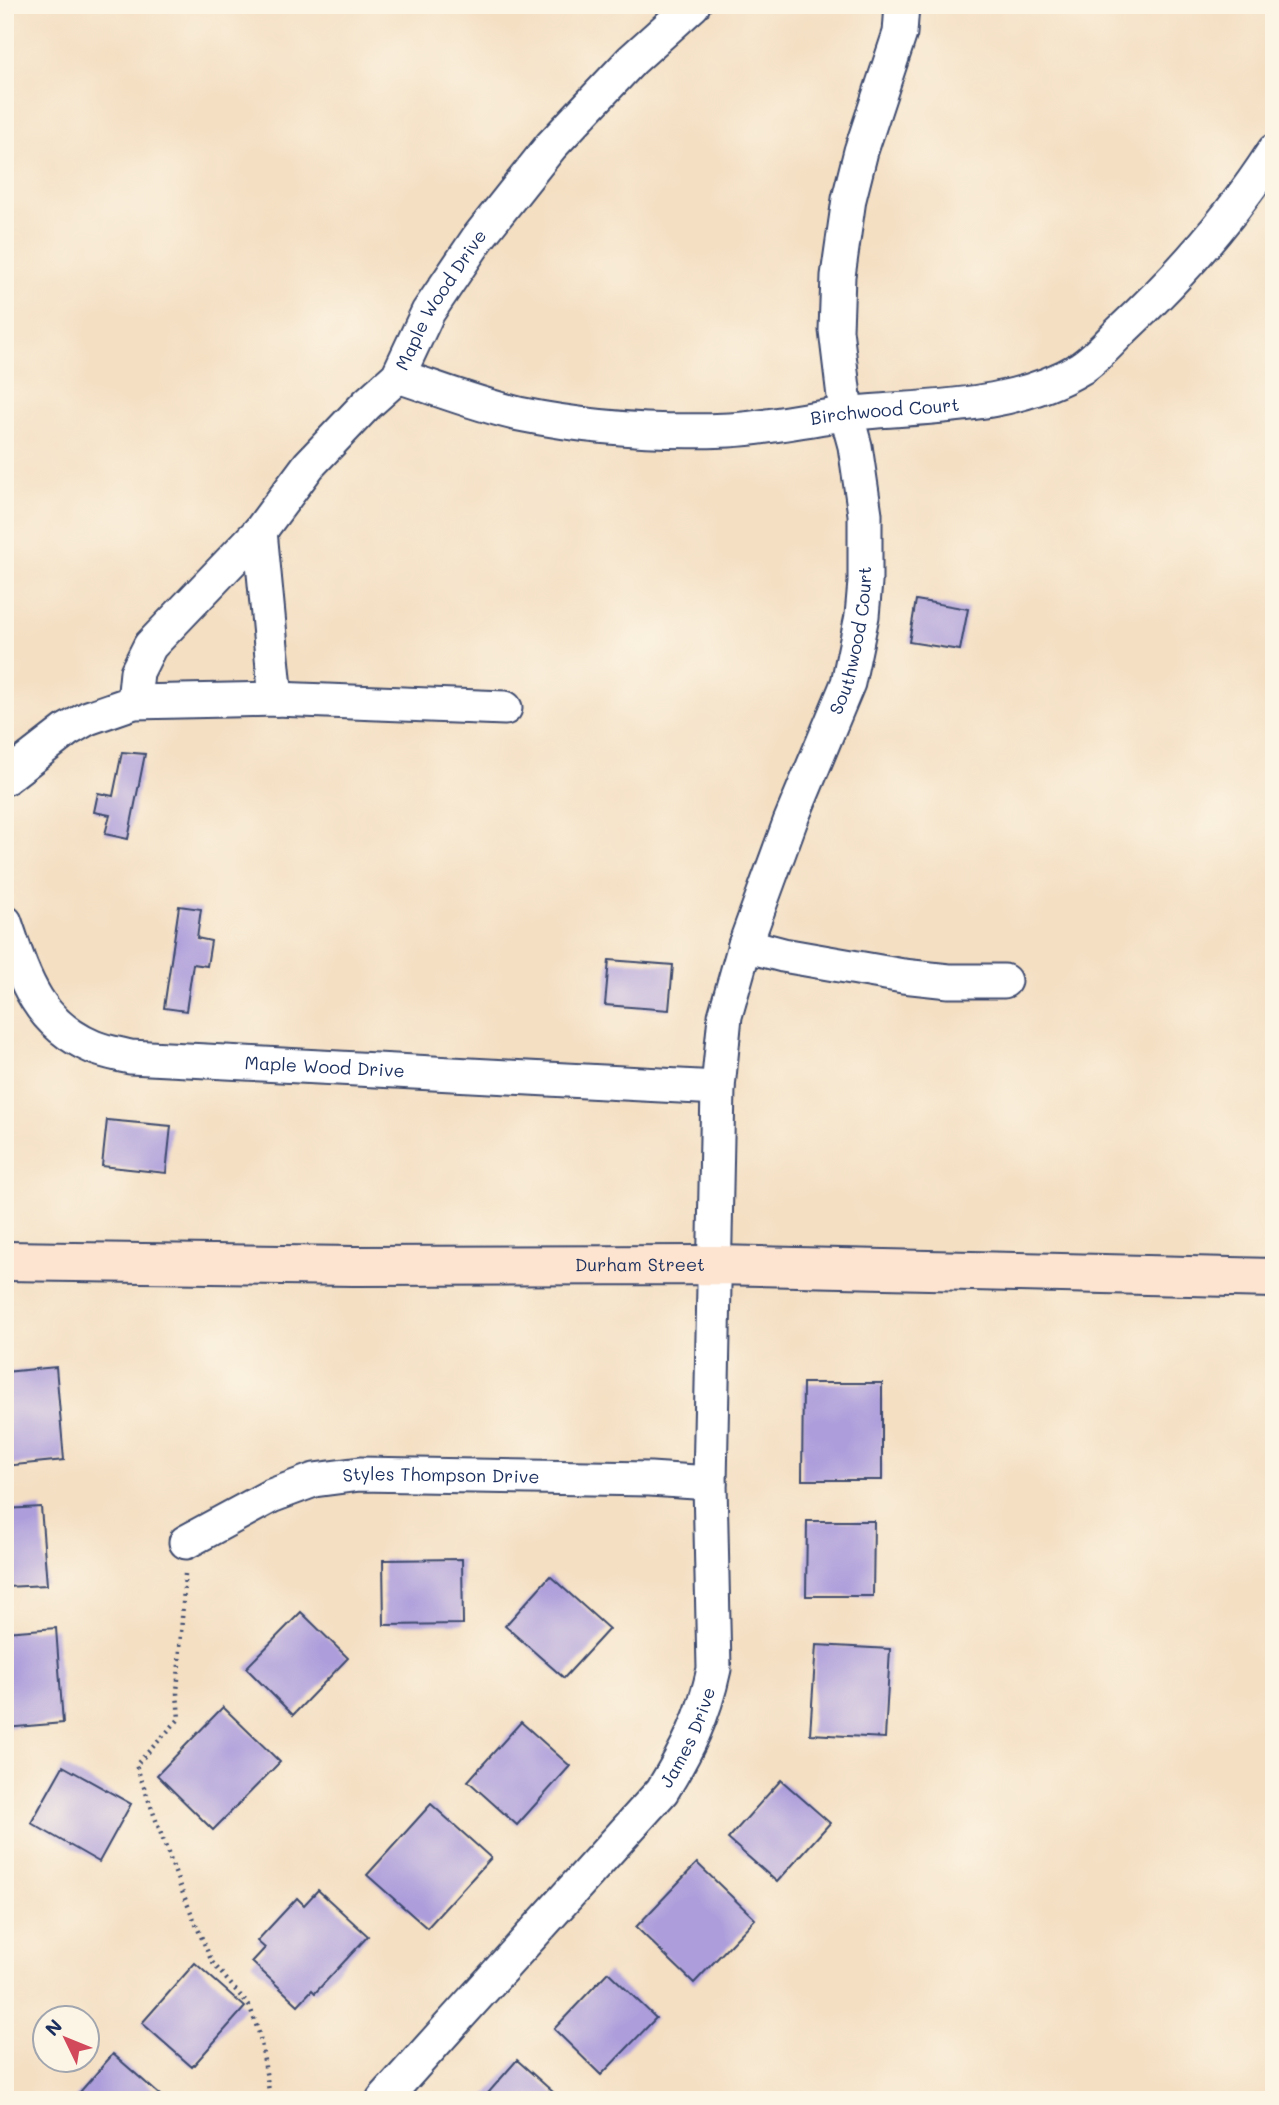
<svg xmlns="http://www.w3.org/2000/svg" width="1279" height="2105" font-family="Mali,sans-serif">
	<rect width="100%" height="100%" fill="#fcf5e5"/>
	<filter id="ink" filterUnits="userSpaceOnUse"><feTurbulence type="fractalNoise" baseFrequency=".0143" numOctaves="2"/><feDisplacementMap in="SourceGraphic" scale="14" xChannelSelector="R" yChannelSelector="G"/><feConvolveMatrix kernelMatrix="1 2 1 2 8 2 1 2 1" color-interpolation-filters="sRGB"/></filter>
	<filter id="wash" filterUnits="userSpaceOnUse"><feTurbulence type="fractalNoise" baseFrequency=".00686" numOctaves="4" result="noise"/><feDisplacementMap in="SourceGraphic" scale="28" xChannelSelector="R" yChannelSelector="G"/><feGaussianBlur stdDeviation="1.57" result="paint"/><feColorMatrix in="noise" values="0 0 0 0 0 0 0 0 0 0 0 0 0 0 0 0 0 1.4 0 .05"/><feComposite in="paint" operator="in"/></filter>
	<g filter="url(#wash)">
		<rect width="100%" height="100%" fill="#f4dfc3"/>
		<g id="blocks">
			<path fill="#ad9edb" d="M916 600 968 609 960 650 909 642Z
				M122 752 145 754 128 839 105 834 110 815 94 812 98 793 113 796Z
				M179 906 201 909 197 938 211 941 207 966 193 964 186 1011 164 1008Z
				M609 960 673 965 669 1010 605 1005Z
				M107 1120 171 1126 166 1173 102 1166Z
				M56 1367 64 1460 5 1466V1372Z
				M803 1383H882V1480H802Z
				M41 1507 47 1585 5 1587V1509Z
				M807 1521H874L873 1596H806Z
				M462 1559 463 1624 384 1625 383 1560Z
				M550 1576 609 1629 564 1678 505 1626Z
				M301 1612 348 1658 293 1715 246 1668Z
				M56 1628 63 1723 5 1728V1632Z
				M816 1645 890 1649 885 1738 810 1734Z
				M223 1707 280 1762 213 1830 157 1775Z
				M521 1722 570 1766 517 1825 468 1781Z
				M63 1766 131 1804 99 1862 31 1823Z
				M781 1780 830 1823 777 1882 728 1839Z
				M431 1804 491 1858 427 1928 367 1875Z
				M697 1863 755 1919 694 1983 636 1927Z
				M318 1890 368 1936 315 1993 312 1990 298 2005 252 1962 265 1948 257 1941 297 1898 304 1905Z
				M195 1963 245 2007 192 2067 142 2023Z
				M608 1972 656 2018 601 2075 554 2029Z
				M113 2054 161 2096 158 2100H73Z
				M517 2060 562 2100H482Z"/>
		</g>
	</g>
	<g filter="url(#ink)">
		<use href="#blocks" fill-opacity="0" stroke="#3c496d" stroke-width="2"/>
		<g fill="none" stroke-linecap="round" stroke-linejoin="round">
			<g stroke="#3c496d" stroke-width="37">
				<g id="street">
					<path id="s1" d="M398 376C438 389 478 405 519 414 588 428 659 433 729 430 775 428 820 415 866 412 938 406 1017 407 1081 368 1095 359 1108 344 1120 332 1178 278 1231 218 1274 151"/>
					<path d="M260 531 276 699"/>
					<path id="s2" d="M134 702 137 672 150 646 260 531 309 465 367 404 398 376 428 312 478 238 551 146 632 60 693 5"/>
					<path d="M5 778 67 730 88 718 134 702 276 699 505 708"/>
					<path id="s3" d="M5 922C23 975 36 1023 93 1047 105 1052 118 1054 130 1057L718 1088"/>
					<path d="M745 945 783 955 903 976 949 981H1004"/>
					<path id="s4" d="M186 1542 271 1496 314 1480 360 1474 650 1479 710 1483"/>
					<path id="s5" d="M383 2100 662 1791C687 1750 704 1717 714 1669L710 1483 718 1088 725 1016 745 945 790 822 848 683 862 616 865 582V514L855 446 846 413 836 330 838 276 849 199 861 151 900 33 902 5"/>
				</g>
			</g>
			<g stroke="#3c496d" stroke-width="42">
				<g id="secondary">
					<path id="s6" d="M5 1261 354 1266 715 1265 1274 1278"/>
				</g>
			</g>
			<path stroke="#3c496d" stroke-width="4.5" stroke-dasharray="2 5" stroke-linecap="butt" d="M185 1574 177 1693 179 1719 136 1765 181 1889 212 1962 250 2007 260 2036 269 2091 267 2100"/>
			<use href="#street" stroke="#fff" stroke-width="33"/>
			<use href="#secondary" stroke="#fde4d1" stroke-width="38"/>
		</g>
	</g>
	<g text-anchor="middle" stroke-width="5" stroke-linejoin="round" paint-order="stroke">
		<g font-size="18" fill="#1b2f5e" stroke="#fcf5e5">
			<text dy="6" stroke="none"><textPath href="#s2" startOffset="514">Maple Wood Drive</textPath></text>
			<text dy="6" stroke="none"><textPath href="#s1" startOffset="495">Birchwood Court</textPath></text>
			<text dy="6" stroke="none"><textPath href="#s5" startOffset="1601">Southwood Court</textPath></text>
			<text dy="6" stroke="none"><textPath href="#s3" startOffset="392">Maple Wood Drive</textPath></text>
			<text dy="6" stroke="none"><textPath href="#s6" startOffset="635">Durham Street</textPath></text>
			<text dy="6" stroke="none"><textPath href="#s4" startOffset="270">Styles Thompson Drive</textPath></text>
			<text dy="6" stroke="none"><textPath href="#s5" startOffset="476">James Drive</textPath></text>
		</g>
	</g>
	<rect width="1279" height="2105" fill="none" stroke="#fcf5e5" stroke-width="28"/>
	<g transform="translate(66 2039) rotate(313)"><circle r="33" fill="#fcf5e5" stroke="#a2a6af" stroke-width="2"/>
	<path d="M0-5L12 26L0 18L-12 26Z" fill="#d1495b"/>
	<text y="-10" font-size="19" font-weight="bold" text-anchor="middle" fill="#1b2f5e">N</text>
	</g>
</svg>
